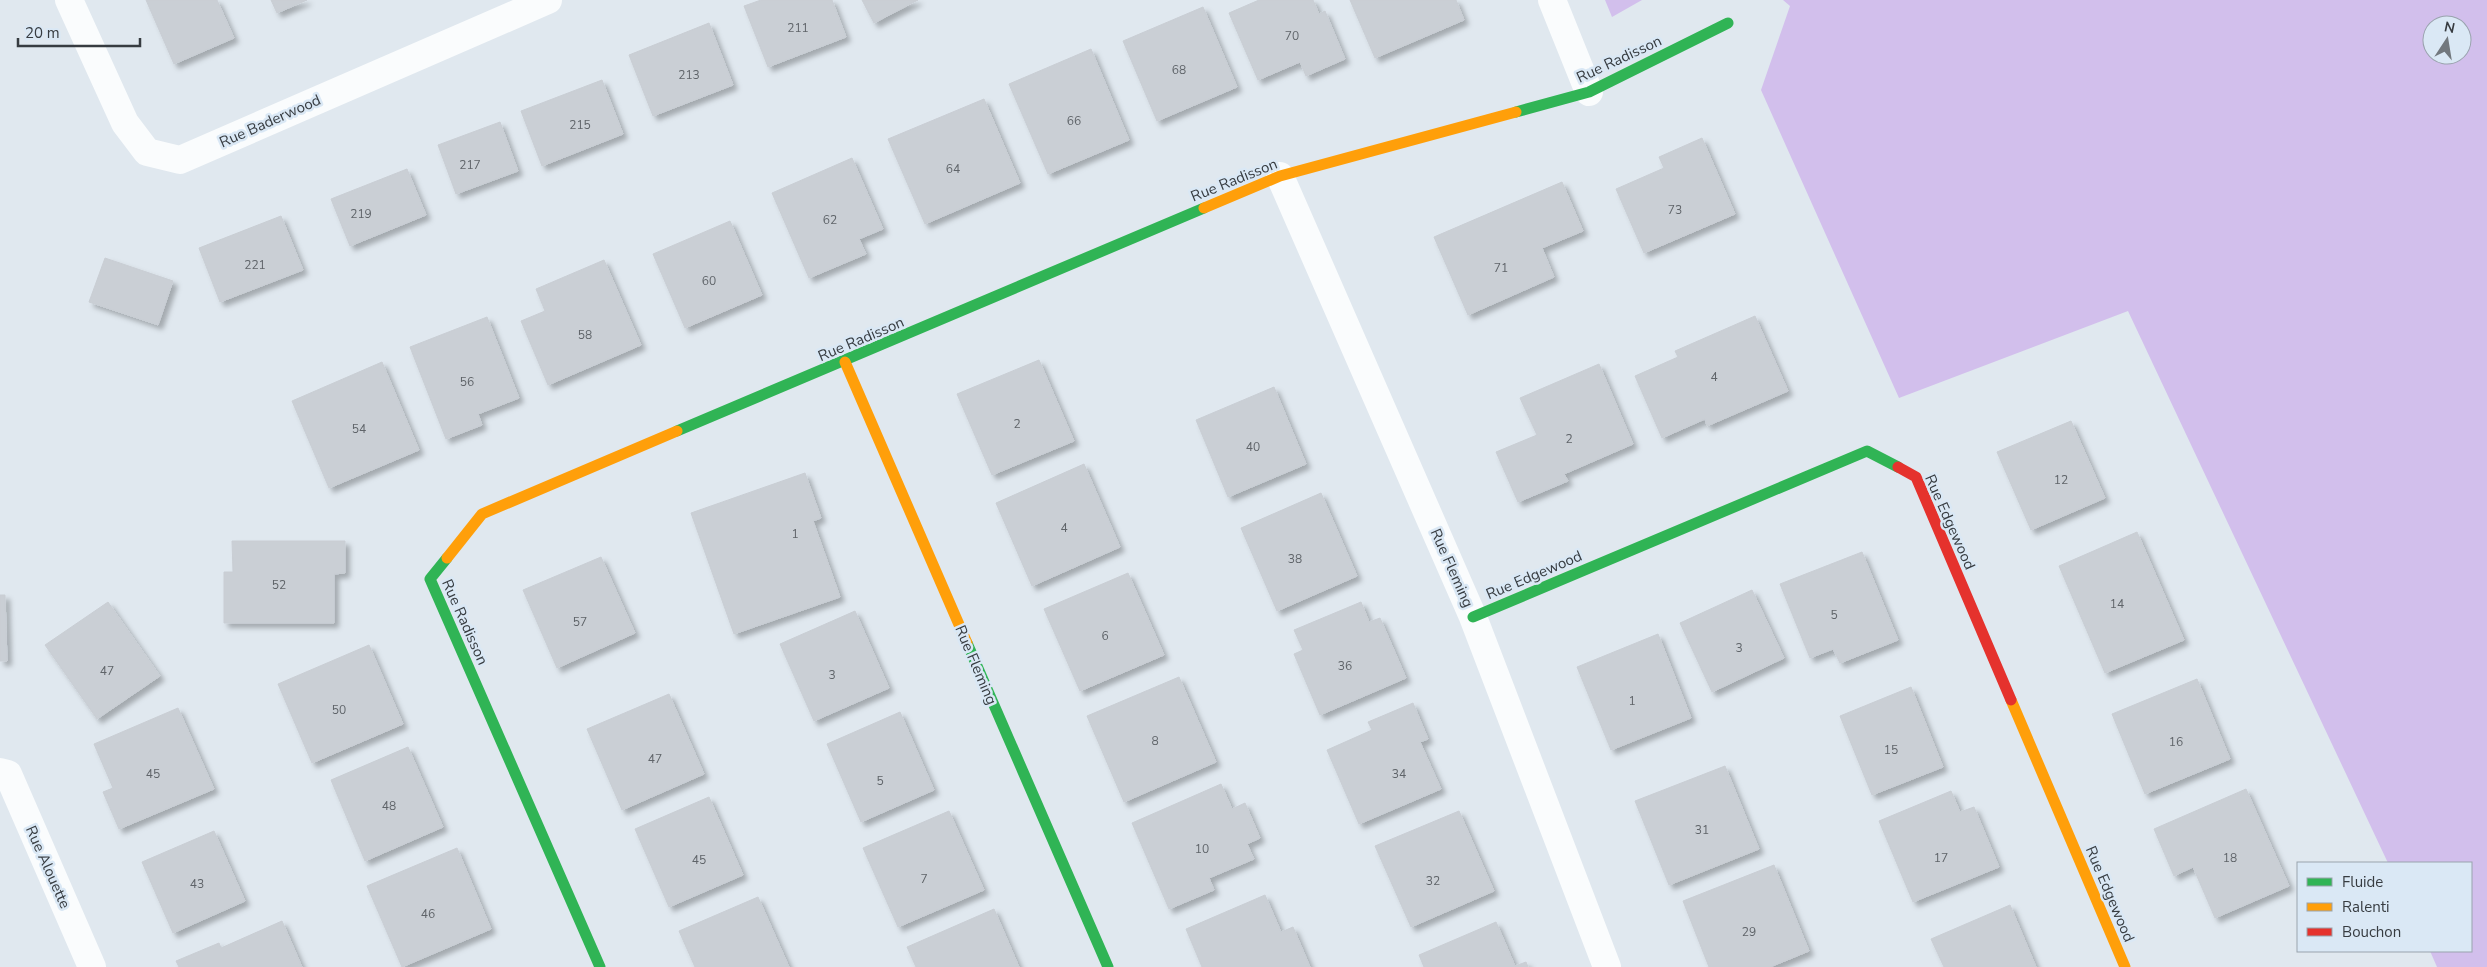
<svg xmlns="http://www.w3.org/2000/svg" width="2487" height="967" font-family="'Nunito Sans',sans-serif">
	<defs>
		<filter id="shadow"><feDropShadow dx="4.5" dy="4.5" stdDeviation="2.5" flood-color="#0004"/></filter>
	</defs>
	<rect width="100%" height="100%" fill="#e0e8ef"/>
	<path fill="#d2bfec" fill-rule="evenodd" d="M1605 0H1642L1612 17Z
		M1783 0H2487V967H2437L2430 951H2471V863H2388L2128 311 1899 398 1761 90 1790 6ZM2432 25H2462V55H2432Z"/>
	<path fill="#cacfd5" stroke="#c9ced4" filter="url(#shadow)" d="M146 0H217L234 38 174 64Z
		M271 0H307L277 13Z
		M761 0H832L846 37 768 67 744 6Z
		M862 0H918L874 23Z
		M1259 0H1313L1319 14 1325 11 1345 59 1306 76 1300 62 1258 80 1229 13Z
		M1350 0H1456L1464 20 1375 58Z
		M1203 7 1237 87 1157 121 1123 41Z
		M709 23 733 85 653 116 629 55Z
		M1091 49 1129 140 1048 174 1009 84Z
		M602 80 623 134 542 166 521 111Z
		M984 99 1020 183 925 224 888 139Z
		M500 122 518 171 456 194 438 145Z
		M1702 138 1735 214 1644 253 1616 189 1664 168 1659 157Z
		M852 158 883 229 859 239 866 254 809 278 772 193Z
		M407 169 426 215 350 246 331 199Z
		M1562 182 1583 231 1542 248 1554 277 1468 315 1434 237Z
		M281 216 303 270 220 302 199 248Z
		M730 221 762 295 685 328 653 254Z
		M105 258 173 281 158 325 89 302Z
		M604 260 641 345 548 385 521 321 545 311 536 289Z
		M1755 316 1788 391 1707 426 1705 419 1662 438 1635 376 1678 357 1675 351Z
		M487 317 519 398 478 414 482 425 446 439 410 347Z
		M1039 360 1074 441 992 475 957 394Z
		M382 362 419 450 329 488 292 401Z
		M1599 364 1633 444 1564 474 1568 481 1518 502 1496 452 1537 435 1520 398Z
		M1274 387 1306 464 1228 497 1196 420Z
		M2071 421 2105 498 2031 530 1997 452Z
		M1084 464 1120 547 1032 586 996 503Z
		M805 473 821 518 813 521 840 597 734 634 691 513Z
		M1321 493 1357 576 1277 611 1241 528Z
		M2137 532 2184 640 2105 673 2059 566Z
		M232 541H345V573L334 574V623H224V572H233Z
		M1862 552 1898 640 1840 663 1833 649 1810 658 1780 584Z
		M601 557 635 633 557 668 523 590Z
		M1128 573 1164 655 1080 691 1044 609Z
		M1752 590 1784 658 1712 692 1680 623Z
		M0 595H5L7 661H0Z
		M108 602 160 676 97 719 45 645Z
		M1361 602 1369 622 1380 618 1406 678 1320 715 1294 654 1303 650 1294 630Z
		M855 611 889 688 814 721 780 644Z
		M1658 634 1691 718 1611 750 1577 667Z
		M369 645 403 724 312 763 278 684Z
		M1179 677 1216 762 1124 802 1087 716Z
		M2197 679 2230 759 2145 794 2112 714Z
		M1911 687 1943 767 1872 795 1840 716Z
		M669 694 704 774 622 810 587 729Z
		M1413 703 1428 739 1420 742 1441 789 1359 824 1327 750 1372 730 1368 722Z
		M178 708 214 789 119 829 103 792 113 788 94 744Z
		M900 712 934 790 861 822 827 744Z
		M408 747 443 827 365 861 331 780Z
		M1725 766 1759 849 1669 885 1635 801Z
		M1221 784 1232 809 1245 803 1260 838 1247 844 1254 859 1209 878 1214 890 1169 909 1132 823Z
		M2246 789 2289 886 2215 918 2193 867 2174 876 2154 829Z
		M1951 791 1960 812 1974 807 1999 867 1913 902 1879 821Z
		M709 797 743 875 669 907 635 829Z
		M949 811 984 890 898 927 863 848Z
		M1459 811 1494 891 1411 927 1375 846Z
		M214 831 245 901 173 933 142 862Z
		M457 848 491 929 402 967 367 886Z
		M1774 865 1809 951 1770 967H1709L1683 901Z
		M1265 895 1281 932 1293 927 1310 967H1202L1186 929Z
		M758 897 789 967H695L679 931Z
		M2010 905 2036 967H1944L1931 939Z
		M994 909 1019 967H916L907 947Z
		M282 921 302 967H179L176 961 219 943 221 948Z
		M1496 922 1515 966 1526 962 1528 967H1424L1419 955Z"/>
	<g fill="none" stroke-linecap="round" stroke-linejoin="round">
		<path stroke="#fafcfd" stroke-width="28" d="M69 0 125 123 147 152 180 160 548 0
			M1552 0 1589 92
			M1280 176 1473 617 1607 967
			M0 772 8 774 92 967"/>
		<path stroke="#30b455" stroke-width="11" d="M1516 112 1589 92 1728 23
			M677 431 1204 208
			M447 558 430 579 600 967
			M1473 617 1867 451 1898 467
			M967 643 1108 967"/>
		<path stroke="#ff9f0a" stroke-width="11" d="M1204 208 1280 176 1516 112
			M845 362 967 643
			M447 558 482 514 677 431
			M2011 700 2125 967"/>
		<path stroke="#e5322d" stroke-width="11" d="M1898 467 1916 477 2011 700"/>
	</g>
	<g text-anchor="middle" stroke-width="5" stroke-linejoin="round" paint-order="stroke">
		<g font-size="12" fill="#5f6469">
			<text x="798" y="32">211</text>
			<text x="1292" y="40">70</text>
			<text x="1179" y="74">68</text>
			<text x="689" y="79">213</text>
			<text x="1074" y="125">66</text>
			<text x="580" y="129">215</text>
			<text x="470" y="169">217</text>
			<text x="953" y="173">64</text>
			<text x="1675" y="214">73</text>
			<text x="361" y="218">219</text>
			<text x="830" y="224">62</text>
			<text x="255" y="269">221</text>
			<text x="1501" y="272">71</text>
			<text x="709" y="285">60</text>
			<text x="585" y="339">58</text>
			<text x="1714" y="381">4</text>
			<text x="467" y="386">56</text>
			<text x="1017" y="428">2</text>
			<text x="359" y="433">54</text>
			<text x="1569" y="443">2</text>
			<text x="1253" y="451">40</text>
			<text x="2061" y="484">12</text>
			<text x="1064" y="532">4</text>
			<text x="795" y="538">1</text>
			<text x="1295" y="563">38</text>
			<text x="279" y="589">52</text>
			<text x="2117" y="608">14</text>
			<text x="1834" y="619">5</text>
			<text x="580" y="626">57</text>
			<text x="1105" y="640">6</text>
			<text x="1739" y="652">3</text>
			<text x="1345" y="670">36</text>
			<text x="107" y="675">47</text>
			<text x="832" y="679">3</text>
			<text x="1632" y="705">1</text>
			<text x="339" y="714">50</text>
			<text x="1155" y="745">8</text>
			<text x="2176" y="746">16</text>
			<text x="1891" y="754">15</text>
			<text x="655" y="763">47</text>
			<text x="153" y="778">45</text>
			<text x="1399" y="778">34</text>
			<text x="880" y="785">5</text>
			<text x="389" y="810">48</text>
			<text x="1702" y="834">31</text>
			<text x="1202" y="853">10</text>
			<text x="1941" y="862">17</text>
			<text x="2230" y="862">18</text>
			<text x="699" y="864">45</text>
			<text x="924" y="883">7</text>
			<text x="1433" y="885">32</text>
			<text x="197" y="888">43</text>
			<text x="428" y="918">46</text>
			<text x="1749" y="936">29</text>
		</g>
		<g font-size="15" fill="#373c41" stroke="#dae8f5">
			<text transform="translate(1619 59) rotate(-25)" y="5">Rue Radisson</text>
			<text transform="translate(270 121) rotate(-24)" y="5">Rue Baderwood</text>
			<text transform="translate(1234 180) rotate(-22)" y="5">Rue Radisson</text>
			<text transform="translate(861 339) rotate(-23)" y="5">Rue Radisson</text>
			<text transform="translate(1950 522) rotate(66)" y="5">Rue Edgewood</text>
			<text transform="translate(1452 568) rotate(66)" y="5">Rue Fleming</text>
			<text transform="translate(1534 575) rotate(-23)" y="5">Rue Edgewood</text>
			<text transform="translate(465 622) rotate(66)" y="5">Rue Radisson</text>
			<text transform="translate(976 665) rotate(67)" y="5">Rue Fleming</text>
			<text transform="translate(48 867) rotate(66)" y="5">Rue Alouette</text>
			<text transform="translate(2110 894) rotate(67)" y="5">Rue Edgewood</text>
		</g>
	</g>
	<rect x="2297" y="862" width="175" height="90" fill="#dae8f5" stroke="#99a3ad"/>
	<rect x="2307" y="878" width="25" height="8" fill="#30b455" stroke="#99a3ad"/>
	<text x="2342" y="887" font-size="15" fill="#373c41">Fluide</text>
	<rect x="2307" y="903" width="25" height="8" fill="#ff9f0a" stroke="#99a3ad"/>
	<text x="2342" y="912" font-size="15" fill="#373c41">Ralenti</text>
	<rect x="2307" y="928" width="25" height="8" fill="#e5322d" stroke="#99a3ad"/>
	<text x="2342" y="937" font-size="15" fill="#373c41">Bouchon</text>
	<g transform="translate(2447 40) rotate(12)"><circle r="24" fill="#dae8f5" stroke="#99a3ad"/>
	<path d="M0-4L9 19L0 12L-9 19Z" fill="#72787e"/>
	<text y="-8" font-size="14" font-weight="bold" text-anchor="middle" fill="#373c41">N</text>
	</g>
	<path d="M18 38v8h122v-8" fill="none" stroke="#373c41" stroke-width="2.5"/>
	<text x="25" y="38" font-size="15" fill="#373c41" stroke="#dae8f5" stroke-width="4" paint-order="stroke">20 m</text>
</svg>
